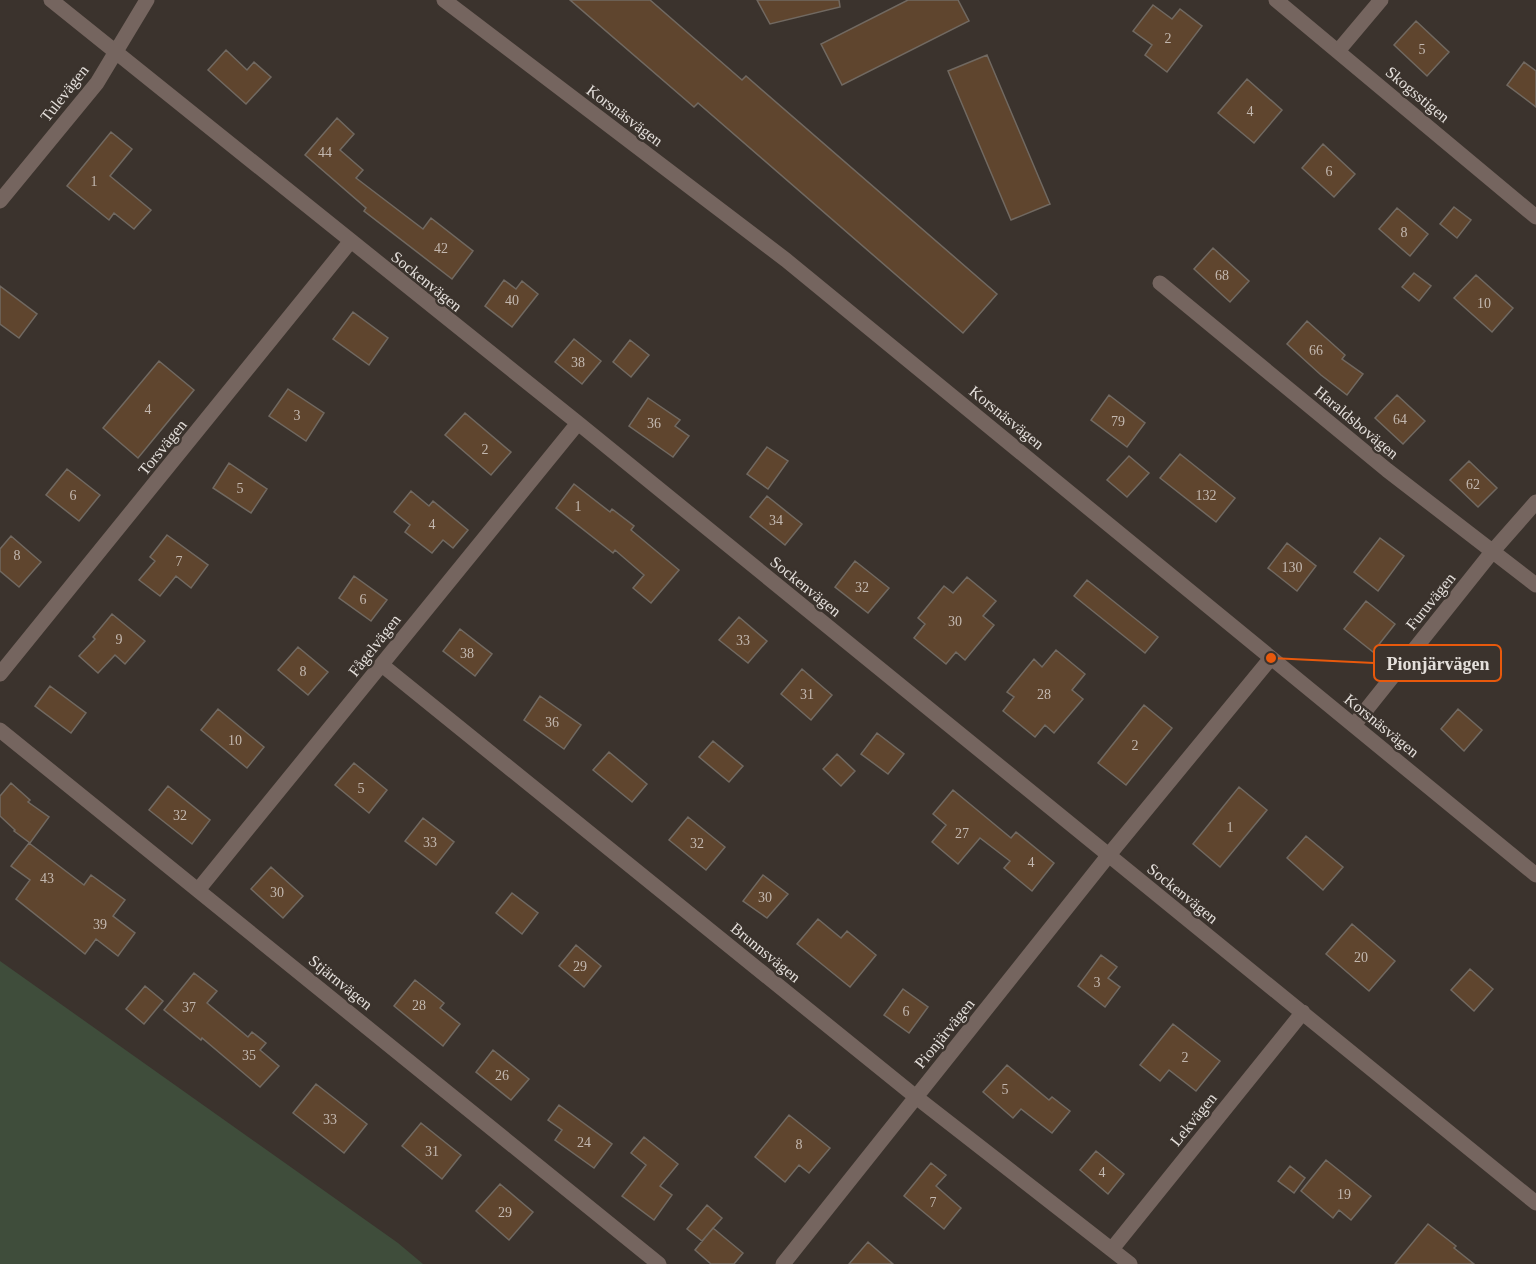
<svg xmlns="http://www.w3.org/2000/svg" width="1536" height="1264" font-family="'Times New Roman',serif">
	<rect width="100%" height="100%" fill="#3b332d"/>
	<path fill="#3f4d3b" d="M0 961 398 1243 423 1264H0Z"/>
	<path fill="#5f452e" stroke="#716961" stroke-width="1.5" d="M570 0H650L742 80 746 76 997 294 963 333 698 103 694 107Z
		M757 0H839L840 7 770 24Z
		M908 0H958L969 21 842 85 821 44Z
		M1153 5 1172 19 1180 9 1202 26 1167 72 1145 55 1152 45 1133 31Z
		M1416 21 1449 52 1427 76 1394 45Z
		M226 50 247 70 254 62 271 77 246 104 208 70Z
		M987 55 1050 204 1011 220 948 71Z
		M1524 62 1536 71V107L1507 85Z
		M1247 79 1282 110 1254 143 1218 113Z
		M337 118 354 134 340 150 363 170 356 178 423 229 431 218 473 251 452 279 364 211 366 208 305 155Z
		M111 132 132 149 110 176 151 210 134 229 114 213 109 220 67 186Z
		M1323 144 1355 174 1334 197 1302 168Z
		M1454 207 1471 220 1457 238 1440 224Z
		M1397 208 1428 234 1410 256 1379 229Z
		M1213 248 1249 281 1230 302 1194 269Z
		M1414 273 1431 286 1419 301 1402 287Z
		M1476 275 1513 308 1492 332 1454 298Z
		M504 280 516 289 522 281 538 294 512 327 485 306Z
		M0 286 37 314 19 338 0 324Z
		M353 312 388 338 369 365 333 339Z
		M1307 321 1345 355 1342 359 1363 374 1347 395 1321 375 1287 344Z
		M574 339 601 361 582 384 555 362Z
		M630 340 649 355 631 377 613 362Z
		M159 361 194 390 138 458 103 428Z
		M288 389 324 413 306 441 269 416Z
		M1109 395 1145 423 1127 447 1091 420Z
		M1397 395 1425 421 1403 444 1375 418Z
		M648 398 680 420 675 426 689 436 673 457 629 426Z
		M465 413 511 452 491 475 445 435Z
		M767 447 788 461 768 489 747 474Z
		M1180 454 1235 498 1216 522 1160 478Z
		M1129 456 1149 473 1127 497 1107 480Z
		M1469 461 1497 488 1478 507 1450 480Z
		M229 463 267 489 251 513 213 488Z
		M67 469 100 495 79 521 46 495Z
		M574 484 610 512 612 509 634 526 631 530 679 570 651 603 633 588 644 575 615 550 613 553 556 508Z
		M411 491 429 506 433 501 468 530 453 548 443 540 432 553 405 532 410 525 394 512Z
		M767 496 802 524 785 545 750 517Z
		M167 535 208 565 191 588 176 576 160 596 139 580 155 561 150 557Z
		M11 536 41 562 19 587 0 571V549Z
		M1380 538 1404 556 1378 591 1354 572Z
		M1287 543 1316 566 1297 591 1268 568Z
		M855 561 889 588 868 613 835 587Z
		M354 576 387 600 371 621 339 598Z
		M967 577 996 601 983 616 994 625 965 660 956 652 946 664 914 638 925 624 918 618 944 586 953 593Z
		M1087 580 1158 637 1145 653 1074 596Z
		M1366 601 1395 624 1373 652 1344 629Z
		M112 614 145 641 125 664 115 655 98 673 79 656 95 639 93 637Z
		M739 617 767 641 748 663 719 640Z
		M460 629 492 654 475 676 443 651Z
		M298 647 328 672 308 695 278 670Z
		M1056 650 1085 674 1072 690 1083 699 1054 733 1045 725 1035 737 1003 711 1014 697 1007 692 1034 659 1042 667Z
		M802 669 832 695 811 720 781 694Z
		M50 686 86 713 71 733 35 706Z
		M540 696 581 725 564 749 524 720Z
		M1144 705 1172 728 1126 785 1098 763Z
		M218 709 264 747 247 768 201 730Z
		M1458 709 1482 730 1464 751 1441 729Z
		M877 733 904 754 888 774 861 754Z
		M713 741 743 766 729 782 699 757Z
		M609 752 647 784 632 802 593 770Z
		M837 754 855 771 841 786 823 769Z
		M354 763 387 790 369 813 335 785Z
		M11 783 30 800 28 802 49 817 30 843 14 831 15 830 0 816V796Z
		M168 786 210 820 192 844 149 810Z
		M1239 787 1267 810 1220 867 1193 844Z
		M953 790 1011 838 1016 832 1054 863 1032 891 1004 868 1010 861 980 838 958 864 932 842 946 825 933 814Z
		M688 817 725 847 706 870 669 840Z
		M423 818 454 842 436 865 405 841Z
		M1306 836 1343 867 1323 890 1287 858Z
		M29 843 84 885 91 875 125 900 113 916 135 933 118 956 96 939 85 954 16 899 30 880 11 866Z
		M271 867 303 896 283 918 251 889Z
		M763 875 788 894 767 918 743 901Z
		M512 893 538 913 522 934 496 913Z
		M818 919 841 938 847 931 876 955 850 987 797 944Z
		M1352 924 1395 961 1369 991 1326 954Z
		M576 945 601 966 584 987 559 966Z
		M1101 955 1117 967 1108 978 1120 987 1105 1007 1078 986Z
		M1470 969 1493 989 1474 1011 1451 990Z
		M194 973 217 991 207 1003 248 1037 252 1032 266 1043 260 1050 279 1066 260 1087 202 1038 201 1040 164 1010Z
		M415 980 444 1003 440 1008 460 1024 443 1046 394 1006Z
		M145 986 163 1001 144 1024 126 1009Z
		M903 989 928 1007 909 1033 884 1015Z
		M1173 1024 1220 1061 1196 1091 1169 1070 1160 1081 1140 1065Z
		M493 1050 529 1079 511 1100 476 1072Z
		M1007 1065 1049 1100 1052 1097 1070 1111 1052 1133 1021 1109 1013 1118 983 1092Z
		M316 1084 367 1124 344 1153 293 1113Z
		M559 1105 612 1144 594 1168 555 1140 562 1130 548 1120Z
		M789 1115 830 1148 809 1173 799 1165 785 1182 755 1157Z
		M421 1123 461 1155 442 1179 402 1146Z
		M644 1137 678 1164 660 1186 672 1195 654 1220 622 1196 646 1165 631 1153Z
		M1096 1151 1124 1174 1108 1194 1080 1170Z
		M1326 1160 1371 1196 1351 1220 1339 1210 1333 1218 1301 1191Z
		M931 1163 946 1175 936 1186 961 1208 944 1229 904 1196Z
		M1290 1166 1305 1178 1294 1193 1278 1181Z
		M500 1184 533 1212 509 1240 476 1211Z
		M707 1205 722 1218 702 1241 687 1229Z
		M1428 1224 1456 1246 1454 1248 1474 1264H1395Z
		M713 1228 743 1253 734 1264H711L695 1250Z
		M868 1242 893 1264H849Z"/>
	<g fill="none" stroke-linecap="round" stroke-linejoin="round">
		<path stroke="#75655f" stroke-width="15" d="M51 0 578 423 1536 1203
			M1276 0 1536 217
			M1338 51 1381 0
			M0 201 97 83 147 0
			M1160 283 1387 470 1536 585
			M382 665 916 1097 1130 1264
			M0 674 350 242
			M1354 725 1492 552 1536 502
			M0 730 659 1264
			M198 890 578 423
			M1112 1249 1303 1012
			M783 1264 1108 856 1271 658"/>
		<path stroke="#75655f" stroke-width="15" d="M444 0 786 260 1536 875"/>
	</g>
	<g text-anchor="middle" stroke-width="5" stroke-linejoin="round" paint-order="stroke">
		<g font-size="14" fill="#c3b8b0">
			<text x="1168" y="43">2</text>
			<text x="1422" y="54">5</text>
			<text x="1250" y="116">4</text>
			<text x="325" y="157">44</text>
			<text x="1329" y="176">6</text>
			<text x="94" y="186">1</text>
			<text x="1404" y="237">8</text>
			<text x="441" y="253">42</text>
			<text x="1222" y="280">68</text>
			<text x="512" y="305">40</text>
			<text x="1484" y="308">10</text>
			<text x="1316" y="355">66</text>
			<text x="578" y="367">38</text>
			<text x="148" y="414">4</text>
			<text x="297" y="420">3</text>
			<text x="1400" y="424">64</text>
			<text x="1118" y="426">79</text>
			<text x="654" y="428">36</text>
			<text x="485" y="454">2</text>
			<text x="1473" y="489">62</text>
			<text x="240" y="493">5</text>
			<text x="73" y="500">6</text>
			<text x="1206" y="500">132</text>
			<text x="578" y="511">1</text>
			<text x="776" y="525">34</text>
			<text x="432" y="529">4</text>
			<text x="17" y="560">8</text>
			<text x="179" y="566">7</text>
			<text x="1292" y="572">130</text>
			<text x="862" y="592">32</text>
			<text x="363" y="604">6</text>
			<text x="955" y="626">30</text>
			<text x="119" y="644">9</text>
			<text x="743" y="645">33</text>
			<text x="467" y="658">38</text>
			<text x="303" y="676">8</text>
			<text x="807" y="699">31</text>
			<text x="1044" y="699">28</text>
			<text x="552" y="727">36</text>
			<text x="235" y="745">10</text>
			<text x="1135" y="750">2</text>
			<text x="361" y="793">5</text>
			<text x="180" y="820">32</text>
			<text x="1230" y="832">1</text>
			<text x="962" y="838">27</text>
			<text x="430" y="847">33</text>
			<text x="697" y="848">32</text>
			<text x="1031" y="867">4</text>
			<text x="47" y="883">43</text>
			<text x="277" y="897">30</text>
			<text x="765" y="902">30</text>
			<text x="100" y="929">39</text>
			<text x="1361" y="962">20</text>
			<text x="580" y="971">29</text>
			<text x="1097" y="987">3</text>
			<text x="419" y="1010">28</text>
			<text x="189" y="1012">37</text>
			<text x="906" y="1016">6</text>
			<text x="249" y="1060">35</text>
			<text x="1185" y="1062">2</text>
			<text x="502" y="1080">26</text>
			<text x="1005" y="1094">5</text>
			<text x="330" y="1124">33</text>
			<text x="584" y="1147">24</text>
			<text x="799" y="1149">8</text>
			<text x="432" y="1156">31</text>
			<text x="1102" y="1177">4</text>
			<text x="1344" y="1199">19</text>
			<text x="933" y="1207">7</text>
			<text x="505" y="1217">29</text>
		</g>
		<g font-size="16" fill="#e4dfdb" stroke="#3b332d">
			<text transform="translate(64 93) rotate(-52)" y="6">Tulevägen</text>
			<text transform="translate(1418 94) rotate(40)" y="6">Skogsstigen</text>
			<text transform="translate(625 115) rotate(37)" y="6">Korsnäsvägen</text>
			<text transform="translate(427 281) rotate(39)" y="6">Sockenvägen</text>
			<text transform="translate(1007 417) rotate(39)" y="6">Korsnäsvägen</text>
			<text transform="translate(1357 422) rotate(40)" y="6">Haraldsbovägen</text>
			<text transform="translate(162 447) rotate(-51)" y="6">Torsvägen</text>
			<text transform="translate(806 586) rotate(39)" y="6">Sockenvägen</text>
			<text transform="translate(1430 601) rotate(-51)" y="6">Furuvägen</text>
			<text transform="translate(374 645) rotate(-52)" y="6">Fågelvägen</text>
			<text transform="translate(1382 725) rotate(39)" y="6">Korsnäsvägen</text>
			<text transform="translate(1183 893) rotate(39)" y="6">Sockenvägen</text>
			<text transform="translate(766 952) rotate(39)" y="6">Brunnsvägen</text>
			<text transform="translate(341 982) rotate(39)" y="6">Stjärnvägen</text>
			<text transform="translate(944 1033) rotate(-51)" y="6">Pionjärvägen</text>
			<text transform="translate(1193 1119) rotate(-51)" y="6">Lekvägen</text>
		</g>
	</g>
	<path fill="none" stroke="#e8590c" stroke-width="2" d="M1271 658L1374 663"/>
	<circle fill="#e8590c" stroke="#3b332d" stroke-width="2" cx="1271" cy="658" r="6"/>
	<rect fill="#3b332d" stroke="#e8590c" stroke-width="2" x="1374" y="645" width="127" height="36" rx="6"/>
	<g font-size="18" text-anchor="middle" font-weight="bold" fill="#e4dfdb">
		<text x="1438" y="670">Pionjärvägen</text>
	</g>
</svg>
